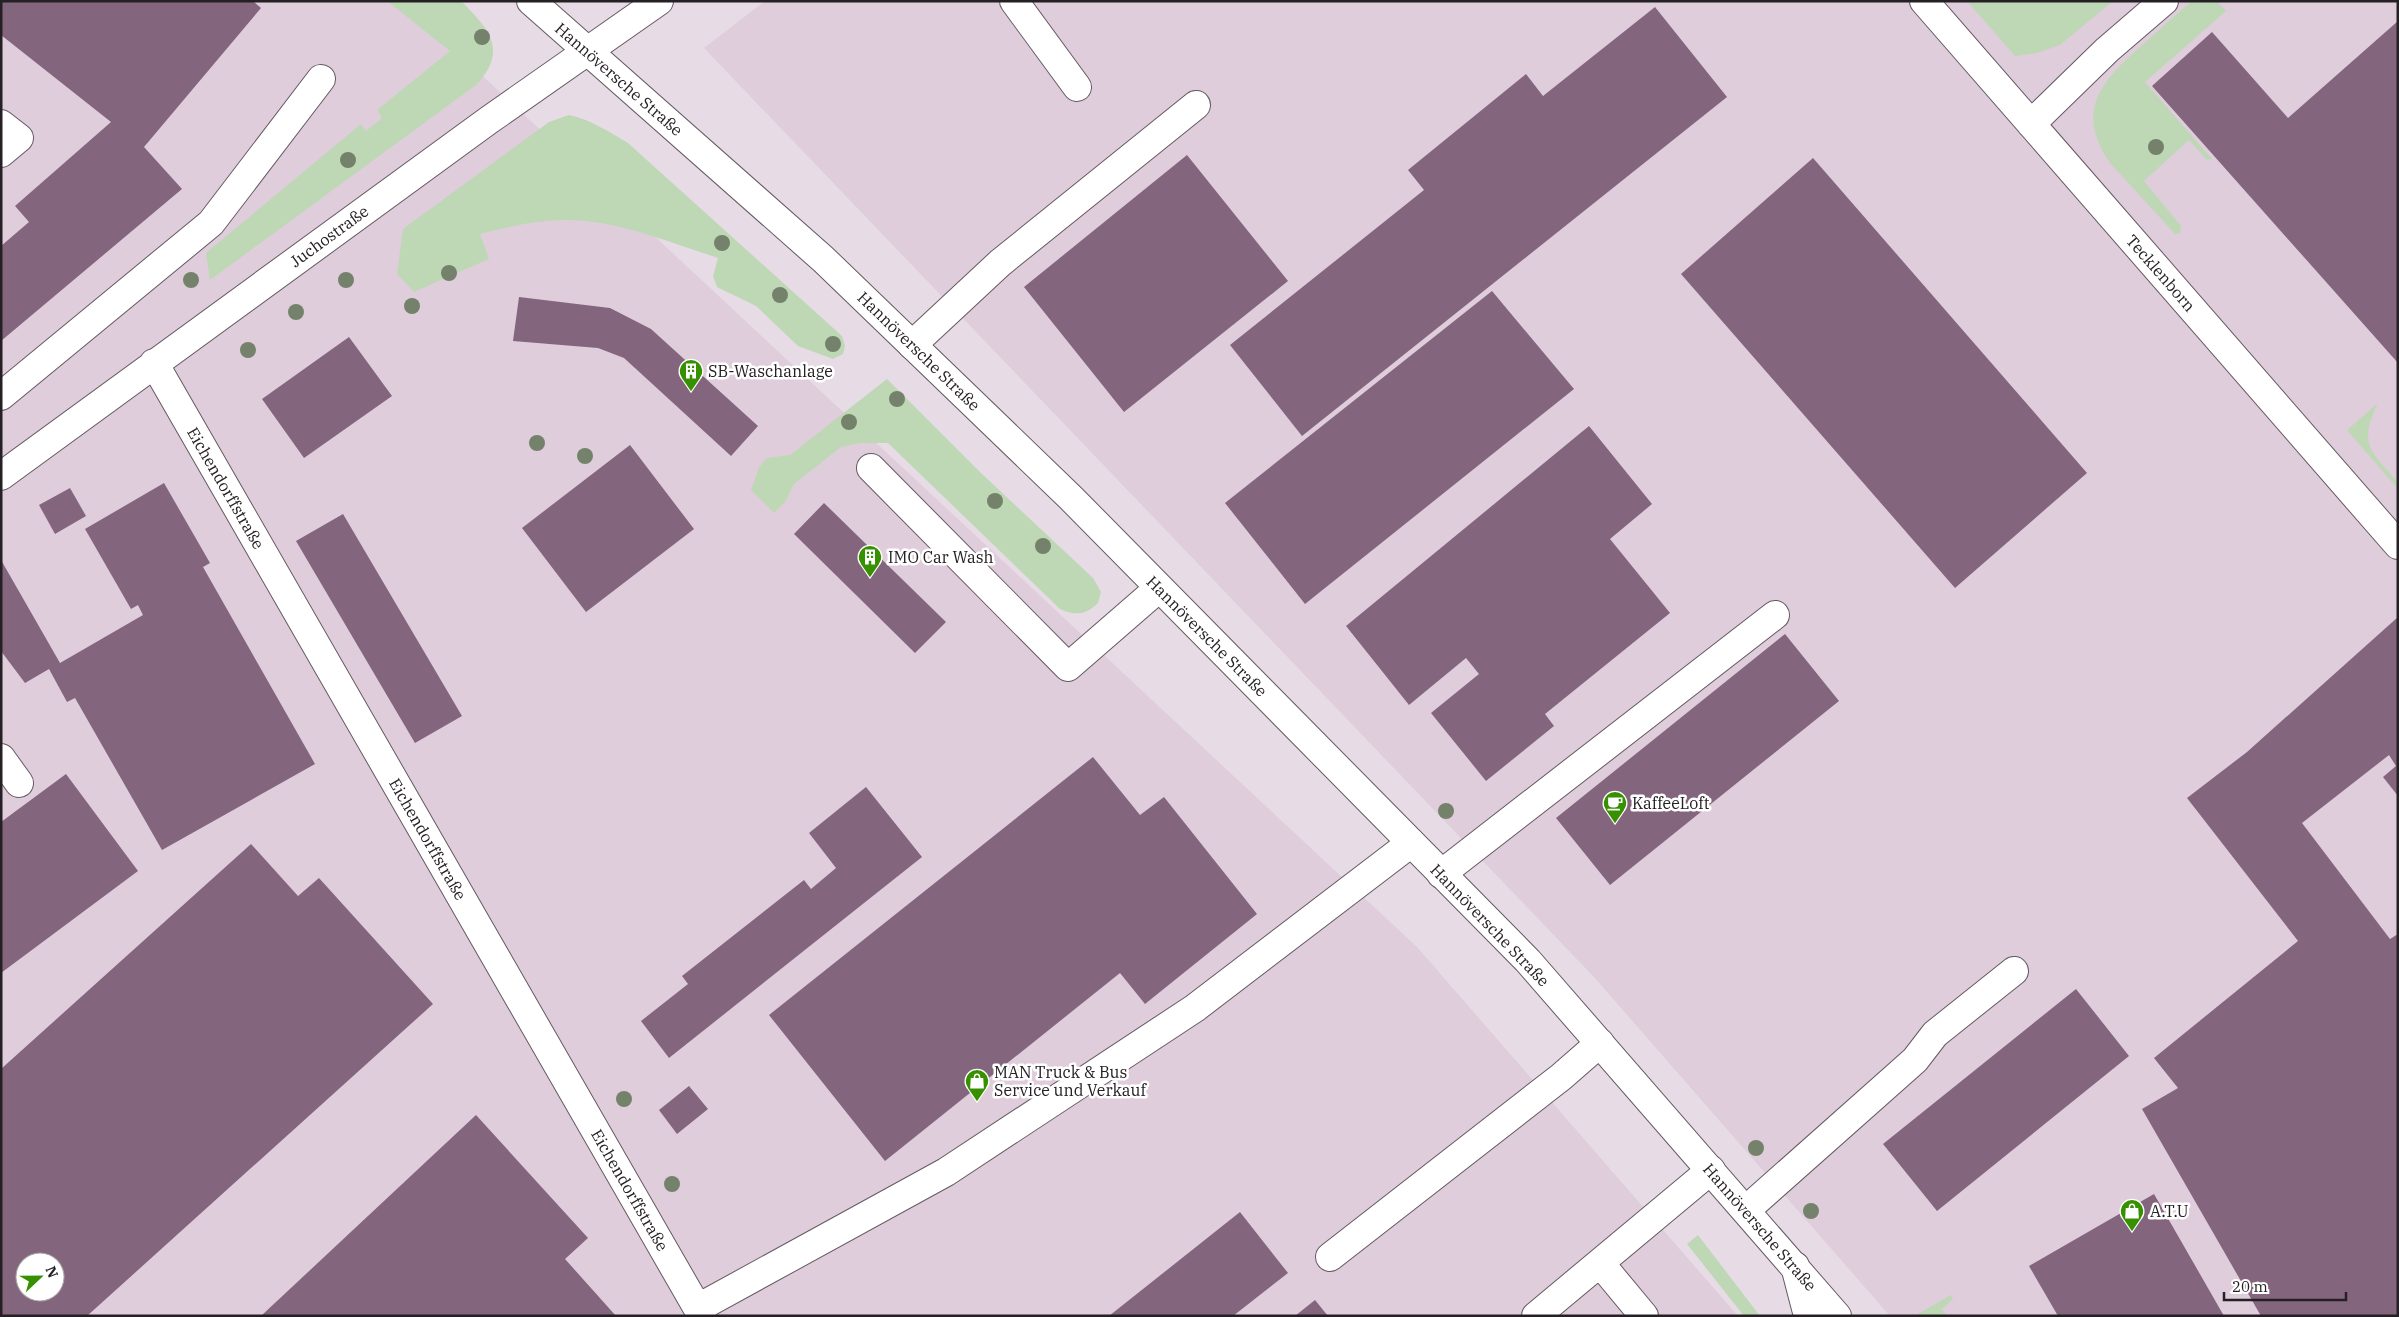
<svg xmlns="http://www.w3.org/2000/svg" width="2399" height="1317" font-family="'IBM Plex Serif',serif">
	<rect width="100%" height="100%" fill="#e7dbe5"/>
	<path fill="#dfcddb" fill-rule="evenodd" d="M1 1H394L473 67 1417 947 1738 1316H1ZM25 1262H55V1292H25Z
		M765 1H2398V1316H1890L1594 977 704 48Z"/>
	<path fill="#bed8b6" d="M387 1H461C489 29 509 50 476 85L210 280 206 253 361 124 366 131 382 118 377 110 450 51Z
		M1967 1H2113L2060 45 2037 53 2015 56Z
		M2192 1H2217L2226 11 2145 82 2212 159 2207 160 2189 140 2144 181 2181 226 2180 233 2175 234 2110 163C2075 112 2100 82 2140 47 2157 32 2174 16 2192 1Z
		M569 115C590 119 609 132 628 143L842 336 845 346 843 354 833 359 798 346 756 306 717 287 713 276 718 258C675 244 631 226 586 221 550 217 514 225 480 234L489 259 414 292 397 274 403 229 549 122Z
		M887 379 981 473 1093 578 1101 592 1098 603C1086 615 1075 616 1060 609L888 443H860L841 447 794 484 785 502 774 513 751 490 759 467 767 458 790 455Z
		M2378 403C2358 445 2370 450 2398 482V489L2347 430Z
		M1698 1235 1760 1316H1744L1687 1244Z
		M1951 1295 1953 1299 1942 1309 1947 1316H1914Z"/>
	<path fill="#84657e" fill-rule="evenodd" d="M1 1H253L261 8 144 147 182 189 1 341V246L29 222 15 206 111 122 1 35Z
		M1655 7 1727 97 1302 436 1230 345 1424 190 1408 170 1526 74 1543 96Z
		M2398 21V363L2152 86 2212 32 2288 118Z
		M1187 155 1288 281 1124 412 1024 287Z
		M1813 158 2087 473 1955 588 1681 274Z
		M1492 291 1574 389 1305 604 1225 503Z
		M519 297 610 308 651 329 758 426 731 456 624 358 598 348 513 341Z
		M349 337 392 396 304 458 262 399Z
		M1589 426 1652 504 1610 539 1670 613 1545 714 1554 726 1486 781 1431 713 1479 674 1466 658 1409 705 1346 626Z
		M630 445 694 529 586 612 522 528Z
		M164 483 210 563 203 567 315 764 162 850 75 698 67 702 49 669 25 683 1 651V560L60 663 143 615 138 605 131 609 85 529Z
		M70 488 86 516 55 534 39 505Z
		M824 503 946 622 915 653 794 534Z
		M343 514 462 716 415 743 296 541Z
		M2398 617V796L2383 777 2396 766 2389 755 2302 823 2390 939 2398 934V1316H2261L2142 1109 2178 1088 2154 1058 2298 941 2187 798 2247 752Z
		M1785 634 1839 701 1610 885 1556 818Z
		M1093 757 1140 815 1164 797 1257 914 1145 1004 1120 973 885 1161 769 1015Z
		M66 774 138 871 1 973V822Z
		M866 787 922 857 669 1058 641 1021 688 984 682 976 804 880 811 889 836 868 809 833Z
		M251 844 298 896 319 878 433 1004 87 1316H1V1069ZM25 1262H55V1292H25Z
		M2076 989 2129 1056 1937 1211 1883 1144Z
		M689 1086 708 1109 677 1134 659 1110Z
		M476 1115 588 1238 565 1259 616 1316H261Z
		M2154 1194 2224 1316H2058L2029 1266Z
		M1240 1212 1288 1273 1233 1316H1109Z
		M1315 1300 1328 1316H1295Z"/>
	<g fill="none" stroke-linecap="round" stroke-linejoin="round">
		<g stroke="#645a62" stroke-width="30">
			<path id="minor" d="M1014 1 1077 87
				M1924 1 2398 545
				M1 124 19 138 1 153
				M2031 124 2107 50 2164 1
				M912 345 1000 263 1196 105
				M154 363 702 1316
				M1 396 211 223 321 79
				M871 468 1068 667 1159 588
				M1 476 489 120 659 1
				M1 758 19 783
				M1441 874 1775 615
				M1746 1210 1915 1060 1935 1034 2014 971
				M1330 1257 1561 1077 1600 1043
				M1600 1263 1644 1316
				M698 1308 946 1172 1195 1008 1411 843
				M1536 1316 1711 1170"/>
		</g>
		<g stroke="#645a62" stroke-width="30">
			<path id="major" d="M531 1 823 259 1071 498 1528 961 1837 1316"/>
		</g>
		<g stroke="#645a62" stroke-width="30">
			<path id="highway" d="M1795 1266 1808 1316"/>
		</g>
		<use href="#minor" stroke="#fff" stroke-width="28"/>
		<use href="#major" stroke="#fff" stroke-width="28"/>
		<use href="#highway" stroke="#fff" stroke-width="28"/>
	</g>
	<g fill="#74816b">
		<circle cx="482" cy="37" r="8"/>
		<circle cx="2156" cy="147" r="8"/>
		<circle cx="348" cy="160" r="8"/>
		<circle cx="722" cy="243" r="8"/>
		<circle cx="449" cy="273" r="8"/>
		<circle cx="191" cy="280" r="8"/>
		<circle cx="346" cy="280" r="8"/>
		<circle cx="780" cy="295" r="8"/>
		<circle cx="412" cy="306" r="8"/>
		<circle cx="296" cy="312" r="8"/>
		<circle cx="833" cy="344" r="8"/>
		<circle cx="248" cy="350" r="8"/>
		<circle cx="897" cy="399" r="8"/>
		<circle cx="849" cy="422" r="8"/>
		<circle cx="537" cy="443" r="8"/>
		<circle cx="585" cy="456" r="8"/>
		<circle cx="995" cy="501" r="8"/>
		<circle cx="1043" cy="546" r="8"/>
		<circle cx="1446" cy="811" r="8"/>
		<circle cx="624" cy="1099" r="8"/>
		<circle cx="1756" cy="1148" r="8"/>
		<circle cx="672" cy="1184" r="8"/>
		<circle cx="1811" cy="1211" r="8"/>
	</g>
	<defs>
		<g id="building-pin" transform="scale(1.25)"><path d="M0 17L-7.5 6A9.5 9.5 0 1 1 7.5 6Z" fill="#369000" stroke="#fff"/><path d="M-4-6H4V6H1V3H-1V6H-4ZM-2.5-4.3h1.7v1.8h-1.7ZM.8-4.3h1.7v1.8H.8ZM-2.5-1h1.7V.8h-1.7ZM.8-1h1.7V.8H.8Z" fill="#fff"/></g>
		<g id="cafe-pin" transform="scale(1.25)"><path d="M0 17L-7.5 6A9.5 9.5 0 1 1 7.5 6Z" fill="#369000" stroke="#fff"/><path d="M-5.5-4.5H6V0H3Q3 3.5 0 3.5H-2.5Q-5.5 3.5-5.5 0ZM3-3.2v2h1.7v-2ZM-6 4.5H4V6H-6Z" fill="#fff"/></g>
		<g id="shop-pin" transform="scale(1.25)"><path d="M0 17L-7.5 6A9.5 9.5 0 1 1 7.5 6Z" fill="#369000" stroke="#fff"/><path d="M-5-2.5h2.3a2.7 3.5 0 0 1 5.4 0H5L5.5 6h-11ZM-1.5-2.5h3a1.5 2.3 0 0 0-3 0Z" fill="#fff"/></g>
	</defs>
	<g fill-rule="evenodd">
		<use href="#building-pin" x="691" y="371"/>
		<use href="#building-pin" x="870" y="557"/>
		<use href="#cafe-pin" x="1615" y="803"/>
		<use href="#shop-pin" x="977" y="1081"/>
		<use href="#shop-pin" x="2132" y="1211"/>
	</g>
	<g text-anchor="middle" stroke-width="5" stroke-linejoin="round" paint-order="stroke">
		<g font-size="16" fill="#252024" stroke="#fff">
			<text transform="translate(619 79) rotate(41)" y="6">Hannöversche Straße</text>
			<text transform="translate(329 236) rotate(-36)" y="6">Juchostraße</text>
			<text transform="translate(2161 273) rotate(49)" y="6">Tecklenborn</text>
			<text transform="translate(919 351) rotate(44)" y="6">Hannöversche Straße</text>
			<text transform="translate(226 488) rotate(60)" y="6">Eichendorffstraße</text>
			<text transform="translate(1207 636) rotate(45)" y="6">Hannöversche Straße</text>
			<text transform="translate(428 839) rotate(60)" y="6">Eichendorffstraße</text>
			<text transform="translate(1490 925) rotate(46)" y="6">Hannöversche Straße</text>
			<text transform="translate(630 1190) rotate(60)" y="6">Eichendorffstraße</text>
			<text transform="translate(1760 1227) rotate(49)" y="6">Hannöversche Straße</text>
		</g>
		<g font-size="16" fill="#252024" stroke="#fff" text-anchor="start">
			<text x="708" y="377">SB-Waschanlage</text>
			<text x="888" y="563">IMO Car Wash</text>
			<text x="1632" y="809">KaffeeLoft</text>
			<text x="994" y="1078">MAN Truck &amp; Bus<tspan x="994" dy="18">Service und Verkauf</tspan></text>
			<text x="2150" y="1217">A.T.U</text>
		</g>
	</g>
	<rect width="2399" height="1317" fill="none" stroke="#252024" stroke-width="5"/>
	<g transform="translate(40 1277) rotate(68)"><circle r="24" fill="#ffffff" stroke="#a8a6a7"/>
	<path d="M0-4L9 19L0 12L-9 19Z" fill="#369000"/>
	<text y="-8" font-size="14" font-weight="bold" text-anchor="middle" fill="#252024">N</text>
	</g>
	<path d="M2224 1292v8h122v-8" fill="none" stroke="#252024" stroke-width="2.5"/>
	<text x="2232" y="1292" font-size="15" fill="#252024" stroke="#ffffff" stroke-width="4" paint-order="stroke">20 m</text>
</svg>
